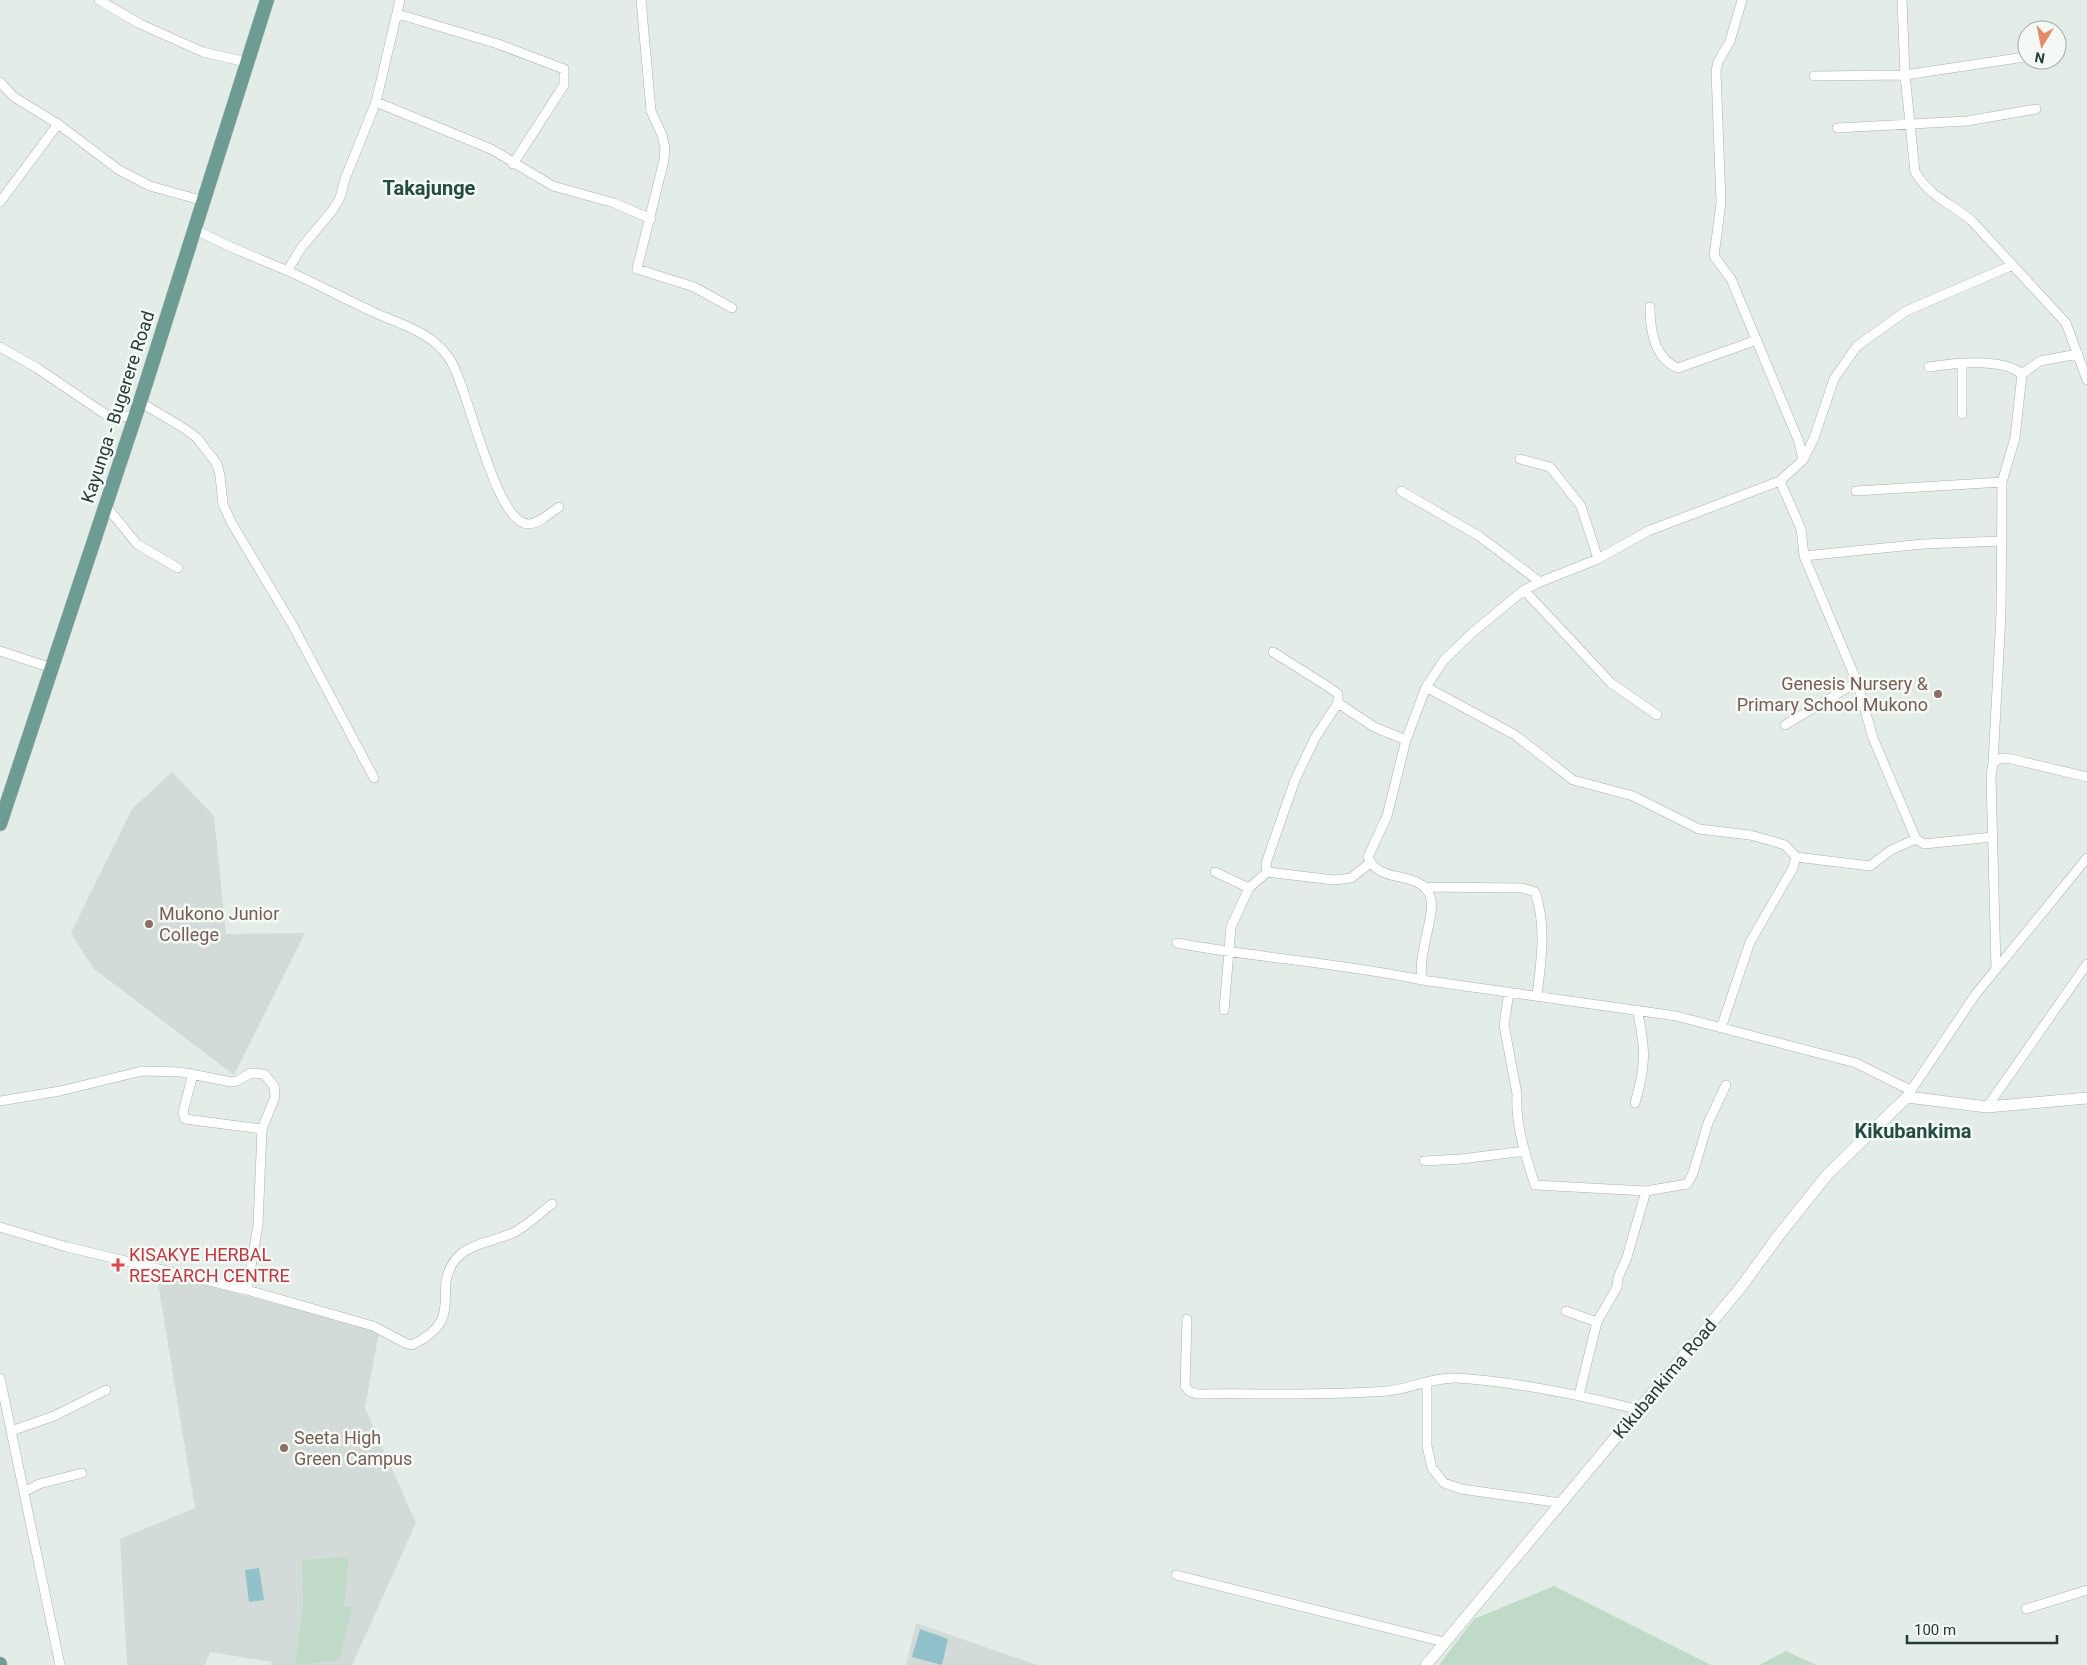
<svg xmlns="http://www.w3.org/2000/svg" width="2087" height="1665" font-family="Roboto,sans-serif">
	<rect width="100%" height="100%" fill="#e4ece8"/>
	<path fill="#d2dbd7" d="M172 772 214 816 226 934 305 933 234 1075 93 968 71 933 132 809Z
		M156 1271 379 1332 365 1408 416 1523 352 1665H270L272 1662 210 1652 205 1665H127L120 1539 195 1508Z
		M916 1623 1037 1665H906Z"/>
	<path fill="#bfdbc7" d="M349 1557 344 1607H352L339 1660 295 1665 303 1607 302 1560Z
		M1554 1586 1711 1665H1439L1474 1619Z
		M1786 1651 1816 1665H1759Z"/>
	<path fill="#91c1cb" d="M259 1568 264 1600 249 1602 245 1570Z
		M920 1629 948 1639 942 1665 912 1657Z"/>
	<g fill="none" stroke-linecap="round" stroke-linejoin="round">
		<g stroke="#a7b3af" stroke-width="10">
			<path id="minor" d="M99 0 140 24 203 52 246 62
				M641 0 651 111 662 135 665 147 664 160 637 269 694 287 732 308
				M1742 0 1730 41 1718 62 1716 71 1721 203 1714 256 1731 279 1799 442 1803 460
				M1902 0 1905 75 1915 172C1932 199 1950 202 1972 221L2066 323 2087 380
				M398 14 498 44 564 69V85L513 164
				M1814 76 1905 75 2025 57
				M0 82 14 97 58 124 119 170 150 186 204 201
				M376 102 491 149 553 186 614 203 651 219
				M1837 128 1967 121 2036 109
				M0 202 58 124
				M195 229C226 247 256 257 288 271 317 284 345 299 373 312 402 325 430 331 449 358 468 384 495 526 529 524 540 523 550 513 559 507
				M287 271 301 248 332 211 340 198 345 179 376 102 400 0
				M1650 307C1650 329 1654 359 1678 368L1757 340
				M0 347 37 368 105 414 116 418 135 415
				M1962 363V414
				M1929 367C1954 363 2001 357 2022 374
				M140 402 185 429 197 438 217 464 220 476 223 504 231 522 292 624 374 778
				M1520 459 1550 467 1581 506 1598 559
				M1780 481 1801 529 1804 556 1857 682 1873 738 1916 839 1924 844 1992 837
				M1401 491 1479 536 1540 582
				M1856 491 2002 482
				M106 506 137 544 178 568
				M1804 556 1923 544 2001 541
				M1524 590 1611 683 1657 715
				M0 651 52 668
				M1273 652 1330 688 1338 694V703L1374 727 1406 740
				M1426 687 1515 735 1573 780 1633 796 1699 829 1750 835 1772 841 1785 845 1796 857
				M1785 725 1857 682
				M1993 763 2001 614 2002 482 2015 438 2022 374 2040 361 2078 354
				M1215 872 1249 888
				M1267 872 1266 863 1295 780 1315 738 1338 703
				M1425 887 1522 888 1535 892C1547 927 1541 961 1537 996
				M1177 943C1258 958 1341 963 1422 980L1676 1016 1856 1063 1910 1090
				M1996 968 1991 776 1993 763 2001 758 2012 759 2087 777
				M1422 980C1417 954 1437 912 1430 896 1420 869 1378 885 1368 857L1387 816 1406 740 1426 687 1444 660 1473 632 1524 590 1540 582 1598 559 1648 531 1780 481 1803 460 1814 438 1834 379 1857 346 1906 311 2013 265
				M1509 992 1504 1025 1517 1094C1515 1124 1526 1157 1535 1185L1646 1191 1687 1184 1693 1173 1708 1123 1726 1085
				M1224 1010 1231 927 1249 888 1267 872 1334 880 1351 878 1370 863
				M1721 1028 1750 942 1793 868 1796 857 1870 866 1891 850 1916 839
				M193 1074 183 1112 185 1119 262 1129
				M1908 1095 1975 995 2087 858
				M0 1101 60 1091 142 1071 181 1072 231 1082 237 1081 251 1073 264 1074 274 1086 275 1097 262 1129 258 1225 247 1290
				M1635 1103C1646 1065 1646 1048 1637 1010
				M1987 1107 2087 964
				M1424 1161 1461 1159 1525 1151
				M0 1227 67 1247 247 1290 373 1326 405 1343 412 1345C468 1318 430 1291 456 1259 469 1243 497 1241 515 1232 528 1225 540 1213 552 1204
				M1566 1311 1597 1322
				M1187 1319 1185 1386 1189 1391 1197 1394C1261 1393 1323 1396 1387 1391 1410 1389 1433 1377 1457 1378 1519 1382 1580 1395 1640 1410
				M0 1378 60 1665
				M1427 1383V1446L1432 1468 1444 1483 1461 1489 1561 1503
				M1579 1395 1597 1322 1617 1287 1618 1278 1627 1257 1646 1191
				M11 1431 54 1416 106 1390
				M24 1492 39 1484 82 1473
				M1176 1575 1444 1642
				M2026 1609 2087 1590"/>
		</g>
		<g stroke="#a7b3af" stroke-width="12">
			<path id="tertiary" d="M1426 1665 1741 1287 1779 1235 1827 1175 1907 1097 1987 1107 2087 1098"/>
		</g>
		<g stroke="#c2c8c7" stroke-width="15">
			<path id="primary" d="M0 824 140 402 267 0
				M0 1664V1665"/>
		</g>
		<use href="#minor" stroke="#fff" stroke-width="9"/>
		<use href="#tertiary" stroke="#fff" stroke-width="11"/>
		<use href="#primary" stroke="#6d9d92" stroke-width="14"/>
	</g>
	<g fill="#8d6e63" stroke="#f4f9f6" stroke-width="2">
		<circle cx="1938" cy="694" r="5"/>
		<circle cx="149" cy="924" r="5"/>
		<circle cx="284" cy="1448" r="5"/>
	</g>
	<path fill="#e0444e" stroke="#f4f9f6" stroke-width="2" d="M115.5 1257.5h5v5h5v5h-5v5h-5v-5h-5v-5h5z"/>
	<g text-anchor="middle" stroke-width="5" stroke-linejoin="round" paint-order="stroke">
		<g font-size="18" fill="#253b36" stroke="#f4f9f6">
			<text transform="translate(118 407) rotate(-72)" y="6">Kayunga - Bugerere Road</text>
			<text transform="translate(1665 1379) rotate(-50)" y="6">Kikubankima Road</text>
		</g>
		<g font-size="18" fill="#785e54" stroke="#f4f9f6" text-anchor="start">
			<text x="1928" y="690" text-anchor="end">Genesis Nursery &amp;<tspan x="1928" dy="21">Primary School Mukono</tspan></text>
			<text x="159" y="920">Mukono Junior<tspan x="159" dy="21">College</tspan></text>
			<text x="294" y="1444">Seeta High<tspan x="294" dy="21">Green Campus</tspan></text>
		</g>
		<g font-size="18" fill="#be3a42" stroke="#f4f9f6" text-anchor="start">
			<text x="129" y="1261">KISAKYE HERBAL<tspan x="129" dy="21">RESEARCH CENTRE</tspan></text>
		</g>
		<g font-size="20" font-weight="bold" fill="#234c43" stroke="#f4f9f6">
			<text x="429" y="195">Takajunge</text>
			<text x="1913" y="1138">Kikubankima</text>
		</g>
	</g>
	<g transform="translate(2042 45) rotate(190)"><circle r="24" fill="#f4f9f6" stroke="#a1ada9"/>
	<path d="M0-4L9 19L0 12L-9 19Z" fill="#e48b69"/>
	<text y="-8" font-size="14" font-weight="bold" text-anchor="middle" fill="#253b36">N</text>
	</g>
	<path d="M1907 1635v8h150v-8" fill="none" stroke="#253b36" stroke-width="2.5"/>
	<text x="1914" y="1635" font-size="15" fill="#253b36" stroke="#f4f9f6" stroke-width="4" paint-order="stroke">100 m</text>
</svg>
